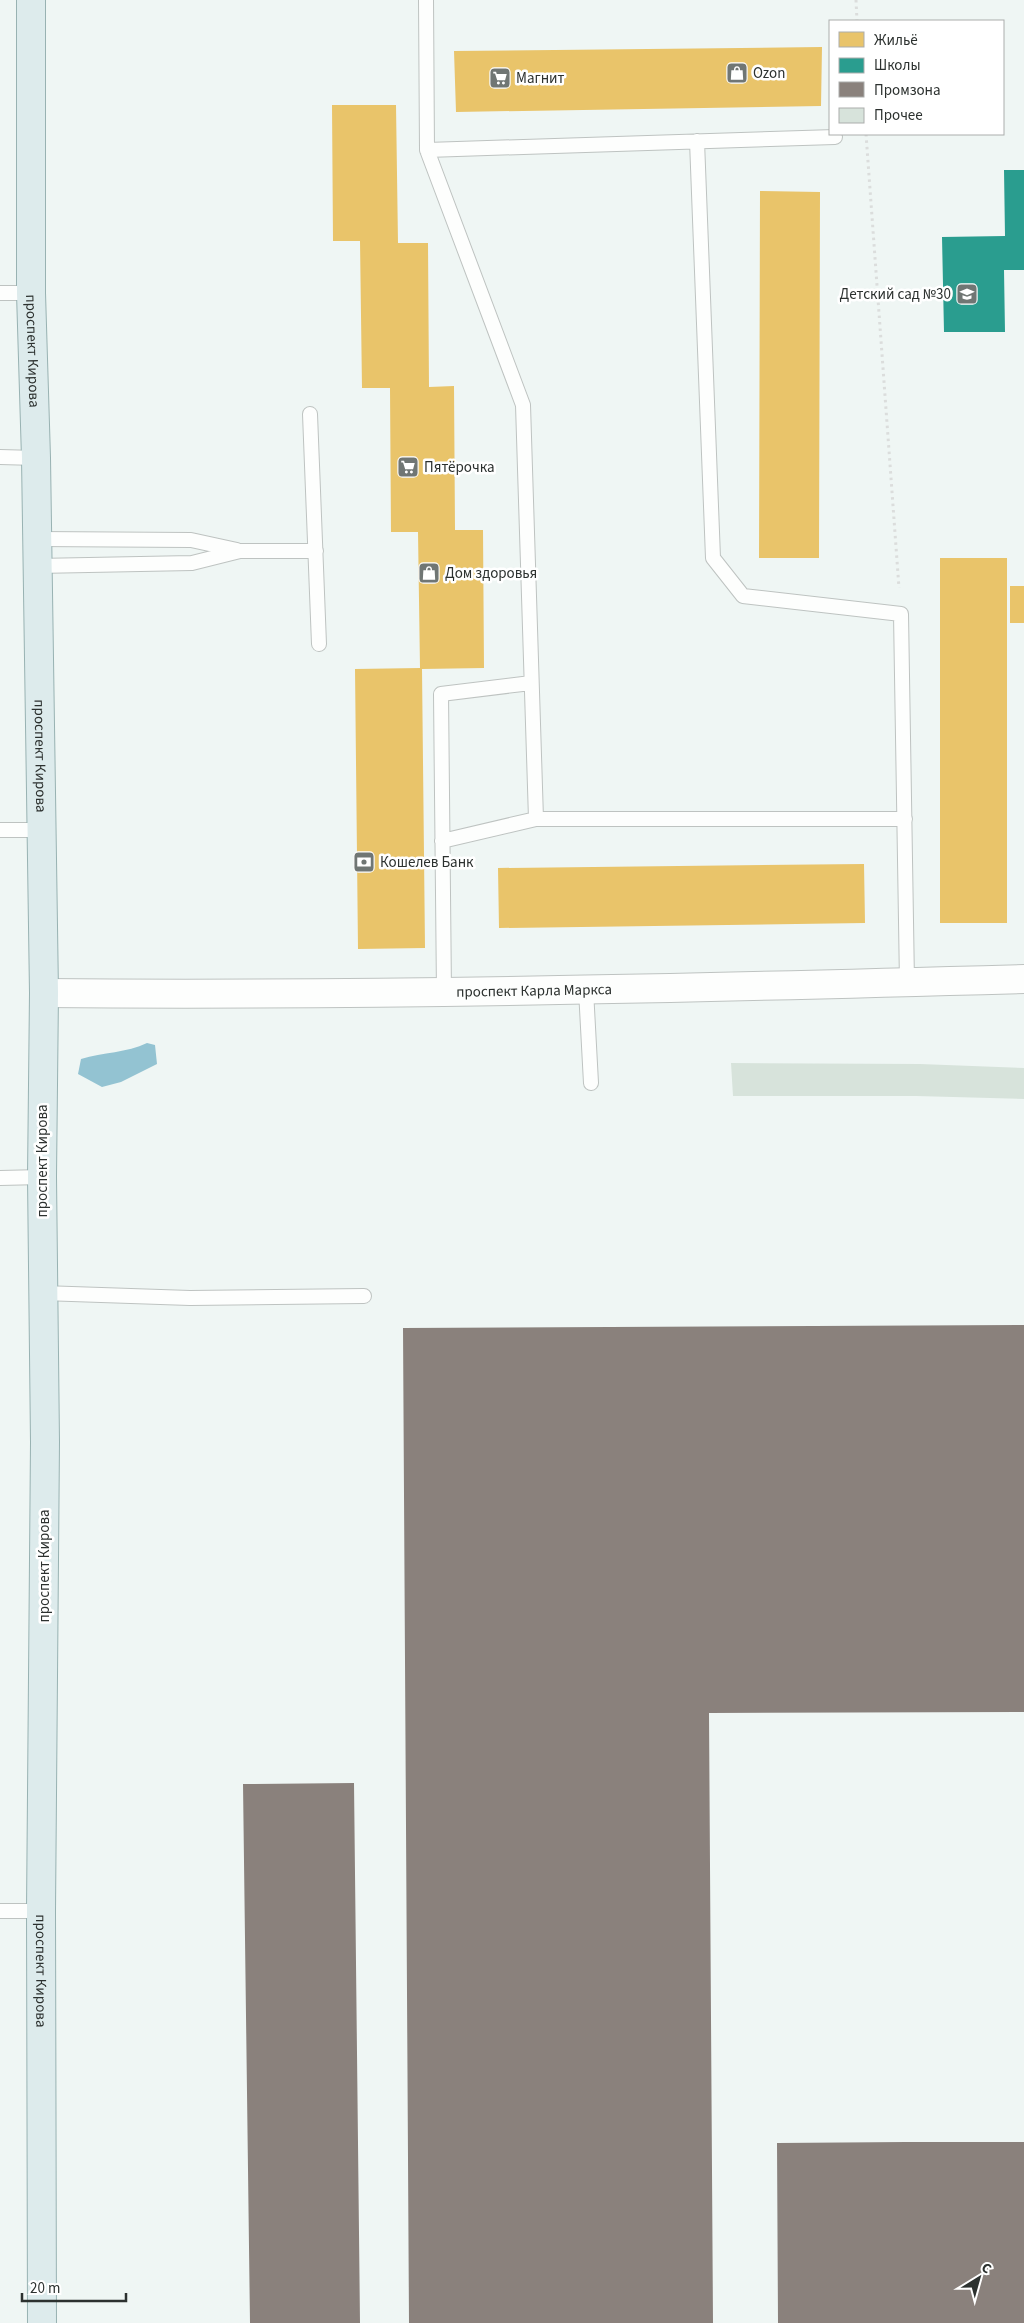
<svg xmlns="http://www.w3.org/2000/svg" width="1024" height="2323" font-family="'Source Sans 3',sans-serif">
	<rect width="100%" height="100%" fill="#eff6f4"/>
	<path fill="#93c3d2" d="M147 1043 155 1045 157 1064 121 1082 102 1087 78 1074 81 1059C103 1052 127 1053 147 1043Z"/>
	<path fill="#e9c46a" d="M822 47 821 106 456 112 454 51Z
		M332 105H396L398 243H428L429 387 454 386 455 530H483L484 668 422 669 425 948 358 949 355 669 420 668 418 532H391L390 388H362L360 241H333Z
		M760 191 820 192 819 558H759Z
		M940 558H1007V923H940Z
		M1010 586H1024V623H1010Z
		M864 864 865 923 499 928 498 868Z"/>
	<path fill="#2a9d8f" d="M1004 170H1024V270H1004L1005 332H944L942 237 1005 236Z"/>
	<path fill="#8a817c" d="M1024 1325V1712L709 1713 713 2323H409L403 1328Z
		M354 1783 360 2323H250L243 1784Z
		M906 2142H1024V2323H778L777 2143Z"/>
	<path fill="#d7e3db" d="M731 1063 920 1064 1024 1068V1099L916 1096H733Z"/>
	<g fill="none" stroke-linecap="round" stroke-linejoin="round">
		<g stroke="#bec3c1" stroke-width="16">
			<path id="lane" d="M426 0 427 150 523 405 536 819 442 841
				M697 141 713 558 743 596 901 614 907 982
				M427 150 835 137
				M0 293H31
				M310 414 319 644
				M0 457 36 458
				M37 539 191 540 237 550
				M37 566 192 563 240 551H316
				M536 819H905
				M0 830H42
				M586 990 591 1083
				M444 993 441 694 531 683
				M0 1178 42 1177
				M42 1293 190 1298 364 1296
				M0 1911H41"/>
		</g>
		<g stroke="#bec3c1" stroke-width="30">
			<g id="street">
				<path id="s1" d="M44 993C371 996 697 988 1024 979"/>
			</g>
		</g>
		<g stroke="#98b2b2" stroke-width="30">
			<g id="primary">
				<path id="s2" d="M31 0V293L36 458 44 993 42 1177 45 1442 41 1911 42 2323"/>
			</g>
		</g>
		<path stroke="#dbdddc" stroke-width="3" stroke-dasharray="2.5 4" stroke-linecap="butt" d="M856 0 857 21
			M866 134 899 588"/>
		<use href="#lane" stroke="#fdfefd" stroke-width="14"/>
		<use href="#street" stroke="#fdfefd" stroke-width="28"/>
		<use href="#primary" stroke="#ddebec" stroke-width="28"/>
	</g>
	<defs>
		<g id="shop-square" transform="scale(1.125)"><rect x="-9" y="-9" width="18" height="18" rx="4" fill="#707674" stroke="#fff"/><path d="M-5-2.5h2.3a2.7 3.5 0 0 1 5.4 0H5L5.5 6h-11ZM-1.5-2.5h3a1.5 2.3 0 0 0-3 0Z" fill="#fff"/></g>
		<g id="supermarket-square" transform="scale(1.125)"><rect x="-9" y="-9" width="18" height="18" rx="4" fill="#707674" stroke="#fff"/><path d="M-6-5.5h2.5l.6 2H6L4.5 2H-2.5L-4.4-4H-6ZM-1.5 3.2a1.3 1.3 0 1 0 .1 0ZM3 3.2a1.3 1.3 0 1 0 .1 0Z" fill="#fff"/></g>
		<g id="school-square" transform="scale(1.125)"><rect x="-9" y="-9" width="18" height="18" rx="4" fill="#707674" stroke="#fff"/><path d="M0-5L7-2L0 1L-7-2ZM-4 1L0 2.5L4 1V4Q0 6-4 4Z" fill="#fff"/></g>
		<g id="bank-square" transform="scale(1.125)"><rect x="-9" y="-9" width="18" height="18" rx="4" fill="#707674" stroke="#fff"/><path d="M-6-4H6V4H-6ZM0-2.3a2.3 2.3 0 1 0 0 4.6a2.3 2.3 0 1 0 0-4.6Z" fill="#fff"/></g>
	</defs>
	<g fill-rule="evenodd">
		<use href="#shop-square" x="737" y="73"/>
		<use href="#supermarket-square" x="500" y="78"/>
		<use href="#school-square" x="967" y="294"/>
		<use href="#supermarket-square" x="408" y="467"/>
		<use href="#shop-square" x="429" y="573"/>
		<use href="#bank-square" x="364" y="862"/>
	</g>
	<g text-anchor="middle" stroke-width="5" stroke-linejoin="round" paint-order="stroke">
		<g font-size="15" fill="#2c312f" stroke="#fff" text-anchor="start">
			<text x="753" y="78">Ozon</text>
			<text x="516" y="83">Магнит</text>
			<text x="951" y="299" text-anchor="end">Детский сад №30</text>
			<text x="424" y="472">Пятёрочка</text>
			<text x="445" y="578">Дом здоровья</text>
			<text x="380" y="867">Кошелев Банк</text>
		</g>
		<g font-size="15" fill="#2c312f" stroke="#fff">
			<text dy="5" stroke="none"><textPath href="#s2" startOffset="351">проспект Кирова</textPath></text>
			<text dy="5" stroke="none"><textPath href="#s2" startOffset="756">проспект Кирова</textPath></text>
			<text dy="5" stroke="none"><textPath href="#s1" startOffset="490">проспект Карла Маркса</textPath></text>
			<text transform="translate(42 1161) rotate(-90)" y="5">проспект Кирова</text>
			<text transform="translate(44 1566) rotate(-90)" y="5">проспект Кирова</text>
			<text dy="5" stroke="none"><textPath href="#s2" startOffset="1971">проспект Кирова</textPath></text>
		</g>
	</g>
	<rect x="829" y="20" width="175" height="115" fill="#ffffff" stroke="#abadac"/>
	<rect x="839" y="32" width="25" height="15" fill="#e9c46a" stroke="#abadac"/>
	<text x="874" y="45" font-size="15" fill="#2c312f">Жильё</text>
	<rect x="839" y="58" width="25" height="15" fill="#2a9d8f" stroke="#abadac"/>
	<text x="874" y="70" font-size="15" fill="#2c312f">Школы</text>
	<rect x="839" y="82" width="25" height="15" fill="#8a817c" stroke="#abadac"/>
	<text x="874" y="95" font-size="15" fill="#2c312f">Промзона</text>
	<rect x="839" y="108" width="25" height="15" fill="#d7e3db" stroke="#abadac"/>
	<text x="874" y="120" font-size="15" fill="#2c312f">Прочее</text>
	<g transform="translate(979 2278) rotate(37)" stroke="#ffffff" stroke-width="4" paint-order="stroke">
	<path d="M0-4L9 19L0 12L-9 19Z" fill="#2c312f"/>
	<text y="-8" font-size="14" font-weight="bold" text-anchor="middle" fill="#2c312f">С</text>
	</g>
	<path d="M22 2293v8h104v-8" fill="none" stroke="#2c312f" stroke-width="2.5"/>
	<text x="30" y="2293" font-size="15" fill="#2c312f" stroke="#ffffff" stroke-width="4" paint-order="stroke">20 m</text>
</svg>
